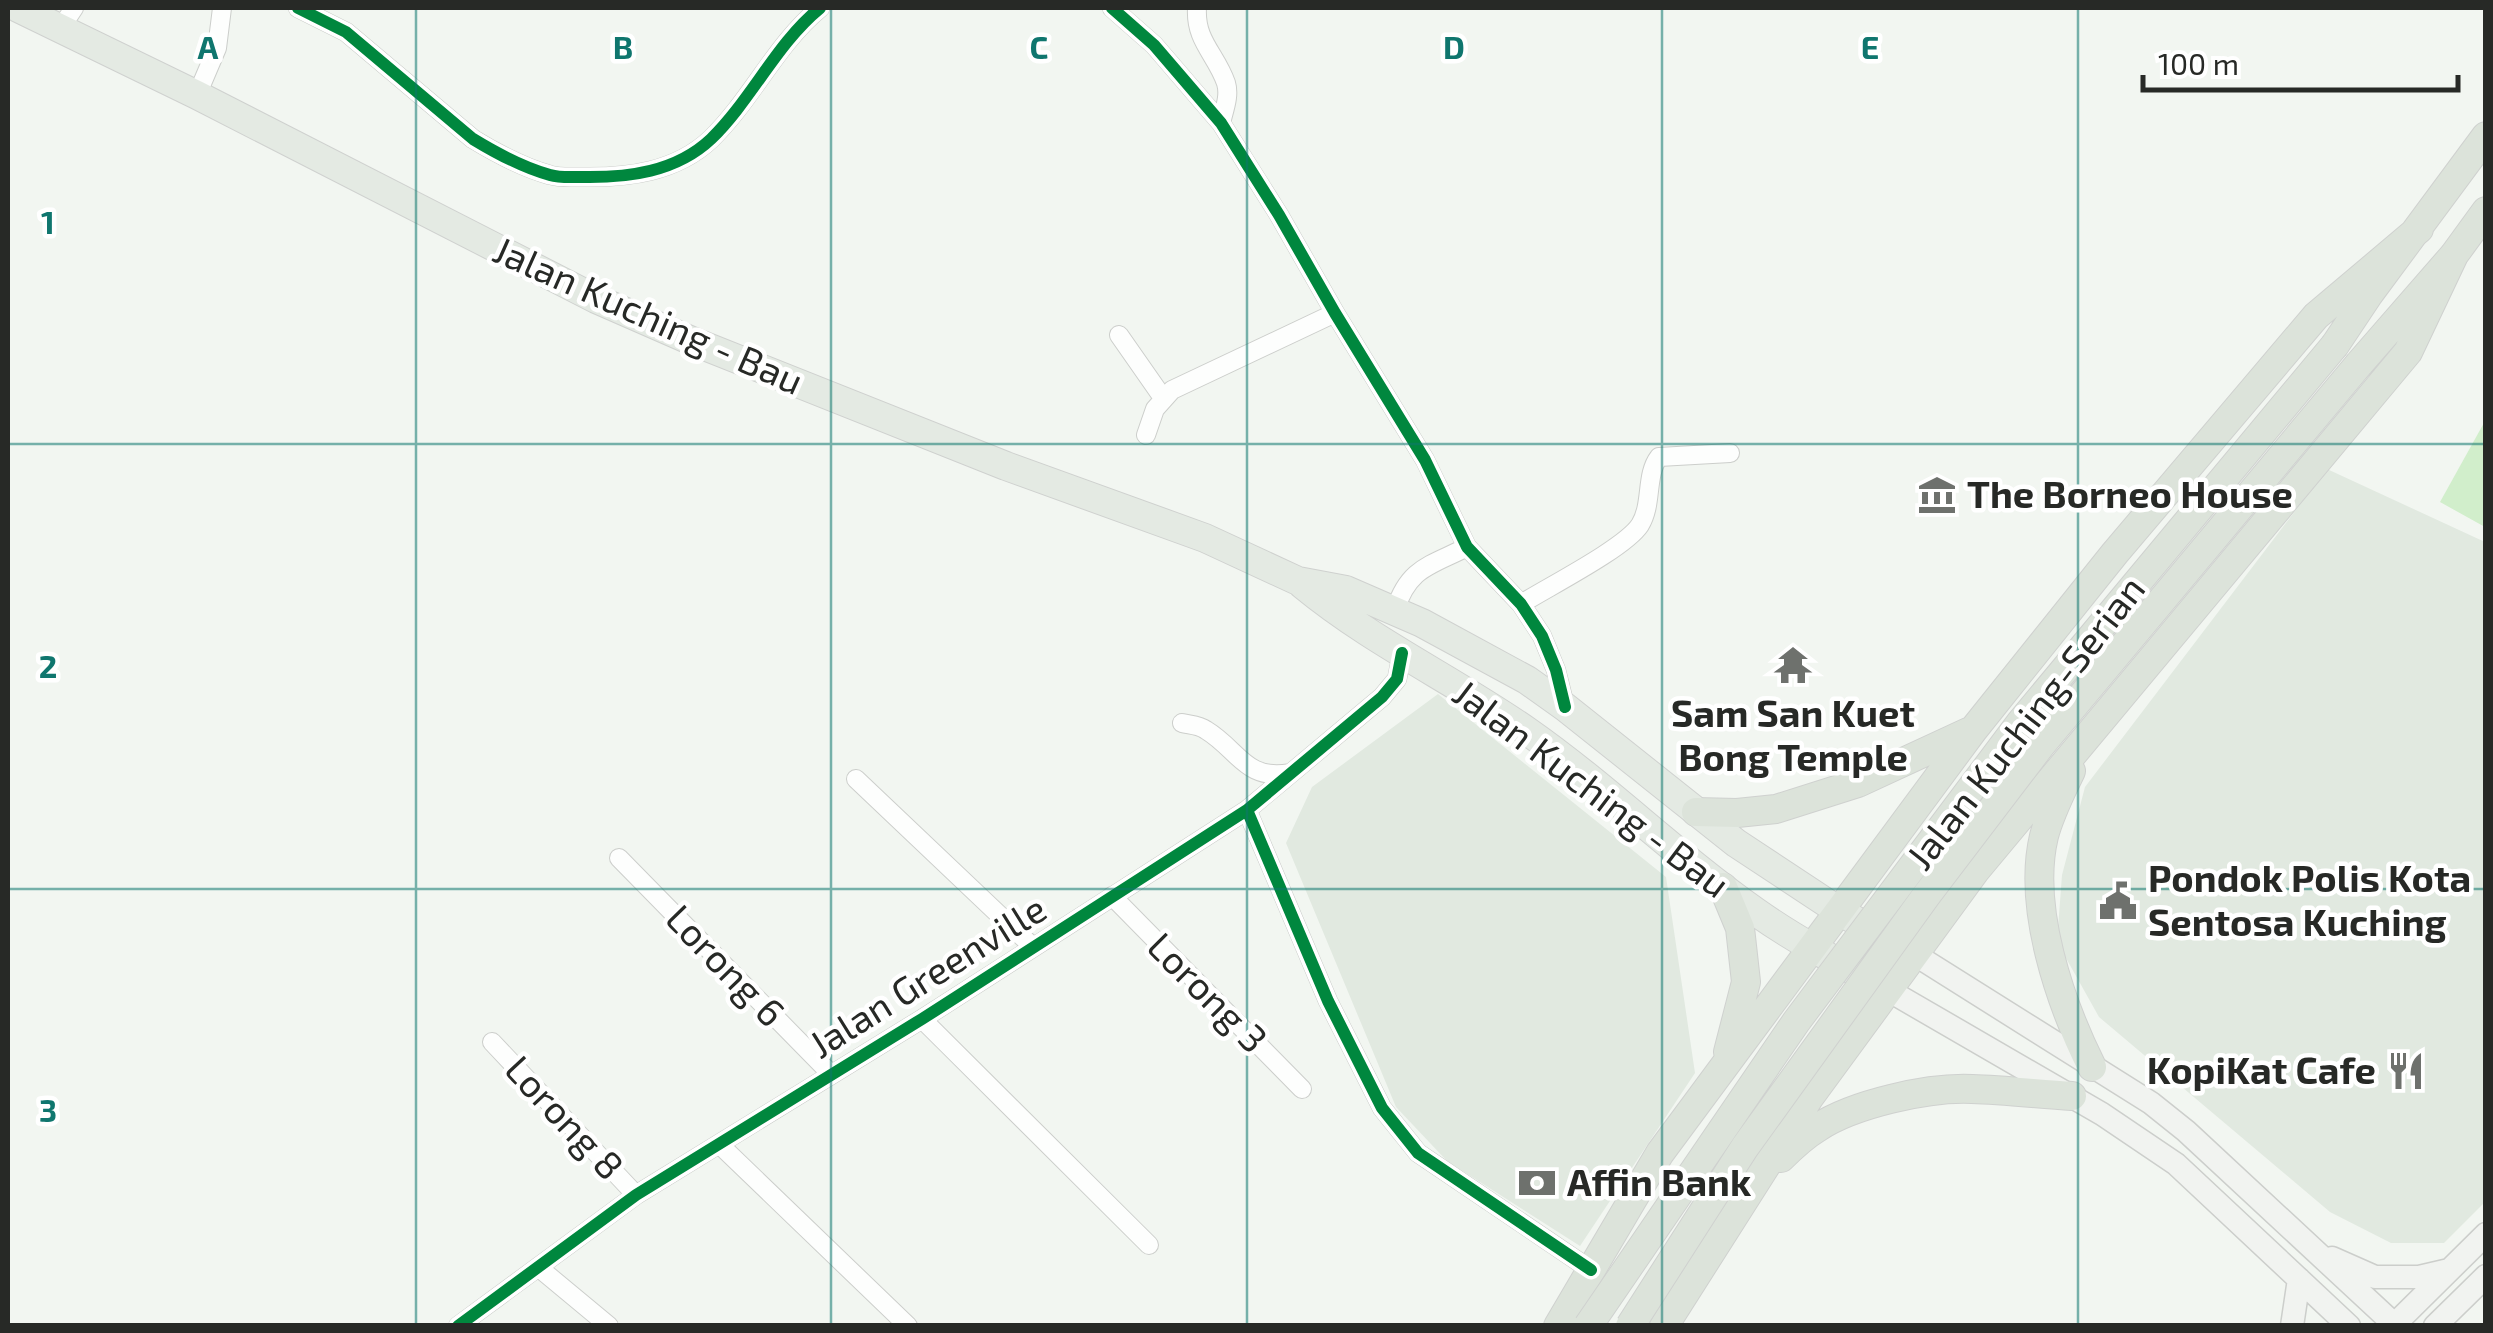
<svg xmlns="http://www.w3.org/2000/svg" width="2493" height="1333" font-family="'Exo 2',sans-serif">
	<rect width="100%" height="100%" fill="#f2f6f1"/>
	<path fill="#e1e9e0" d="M2327 469 2485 542V1202L2444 1243H2391L2330 1212 2099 1017 2057 942 2062 875 2085 787Z
		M1438 694 1666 877 1695 1073 1580 1246 1447 1161 1396 1107 1286 843 1312 787Z"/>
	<path fill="#d1eecb" d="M2485 421V527L2440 502Z"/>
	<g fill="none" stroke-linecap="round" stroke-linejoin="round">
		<g stroke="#cccecb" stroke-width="20">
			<path id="minor" d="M298 8 346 32 473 139C496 153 524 168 550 175 560 178 571 177 581 177 628 178 676 172 711 139 752 99 776 44 820 8
				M1112 8 1154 45 1221 123 1279 215 1335 313 1425 460 1467 547 1521 604 1542 636 1556 670 1565 706
				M1197 8C1195 41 1216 54 1226 83 1230 96 1224 110 1221 123
				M60 29 74 8
				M197 95 217 48 222 8
				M1119 335 1163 398
				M1146 435 1155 409 1172 390 1335 313
				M1521 604C1548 587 1625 548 1640 525 1653 504 1645 475 1659 457L1730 453
				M1395 610C1409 567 1430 566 1467 547
				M1182 723C1190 725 1199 725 1206 730 1239 750 1245 781 1290 773
				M856 779 1033 947
				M1247 810 1328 1001 1382 1108 1418 1153 1591 1270
				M619 858 831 1074
				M1112 896 1302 1089
				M922 1019 1149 1245
				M492 1042 636 1195
				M719 1144 908 1326
				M538 1267 609 1326
				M458 1326 636 1195 922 1019 1247 810 1382 697 1397 679 1402 653"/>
		</g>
		<g stroke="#cccecb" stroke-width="25">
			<path id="secondary" d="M1914 954 2151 1103 2186 1131 2396 1326
				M1888 990 2102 1114 2176 1164 2349 1326
				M2332 1258 2375 1277H2419L2449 1270
				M2292 1326 2299 1279
				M2393 1326 2486 1234
				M2435 1326 2486 1276"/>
		</g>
		<g stroke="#cfd1cf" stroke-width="30">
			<path id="primary" d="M18 8 197 95 596 299 692 341 1006 466 1205 538 1298 581 1346 590 1422 623 1527 680 1565 707 1736 843 1839 911 1913 953
				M1303 585C1372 642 1454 680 1527 731 1607 787 1676 856 1756 912 1797 941 1843 965 1888 989"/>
		</g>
		<g stroke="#cfd1cf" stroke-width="30">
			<path id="trunk" d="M2335 345 2369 294 2486 136
				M2359 364 2454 255 2486 211
				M2071 771C2061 792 2050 813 2044 836 2027 907 2060 1003 2092 1067
				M1696 812 1737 813 1776 809 1858 783 1968 732
				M1723 887 1740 928 1746 982 1728 1052
				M1781 1158C1792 1147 1804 1136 1817 1128 1853 1104 1928 1087 1972 1089 2005 1090 2039 1094 2072 1096
				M1558 1326 1660 1153 1974 729 2115 553 2316 316 2419 229
				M1664 1326 1809 1098 1976 870 2408 352 2454 255"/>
		</g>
		<use href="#minor" stroke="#fdfefd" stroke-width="18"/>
		<use href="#secondary" stroke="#f1f3f0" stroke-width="22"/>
		<use href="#primary" stroke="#e4eae3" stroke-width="28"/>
		<use href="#trunk" stroke="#dce3da" stroke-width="28"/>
		<g stroke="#cfd1cf" stroke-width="30" stroke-linecap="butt">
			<path id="trunk-bridge" d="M1588 1326 1796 1022 2021 722 2335 345
				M1630 1326 1745 1147 1926 896 2041 745 2359 364"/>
		</g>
		<use href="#trunk-bridge" stroke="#dce3da" stroke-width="28"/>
		<g stroke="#fff" stroke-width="19">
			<path id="cycleway" d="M298 8 346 32 473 139C496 153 524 168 550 175 560 178 571 177 581 177 628 178 676 172 711 139 752 99 776 44 820 8
				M1112 8 1154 45 1221 123 1279 215 1335 313 1425 460 1467 547 1521 604 1542 636 1556 670 1565 707
				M1247 810 1328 1001 1382 1108 1418 1153 1591 1270
				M458 1326 636 1195 922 1019 1247 810 1382 697 1397 679 1402 653"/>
		</g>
		<use href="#cycleway" stroke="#00873e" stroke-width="12"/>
	</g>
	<path fill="none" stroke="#0f766e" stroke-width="2.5" stroke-opacity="0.55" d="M416 8V1326M831 8V1326M1247 8V1326M1662 8V1326M2078 8V1326M8 444H2486M8 889H2486"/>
	<defs>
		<g id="museum-bare" transform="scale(3)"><path d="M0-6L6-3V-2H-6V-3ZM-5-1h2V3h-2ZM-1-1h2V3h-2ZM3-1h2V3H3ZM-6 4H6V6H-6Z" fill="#6e716d" stroke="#fff" stroke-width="2.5" paint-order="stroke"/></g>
		<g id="temple-bare" transform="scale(3)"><path d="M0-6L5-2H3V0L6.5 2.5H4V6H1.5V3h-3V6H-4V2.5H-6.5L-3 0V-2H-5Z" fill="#6e716d" stroke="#fff" stroke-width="2.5" paint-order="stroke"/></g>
		<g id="civic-bare" transform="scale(3)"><path d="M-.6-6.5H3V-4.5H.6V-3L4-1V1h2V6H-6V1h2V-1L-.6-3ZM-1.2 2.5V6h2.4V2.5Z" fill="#6e716d" stroke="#fff" stroke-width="2.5" paint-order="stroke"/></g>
		<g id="restaurant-bare" transform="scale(3)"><path d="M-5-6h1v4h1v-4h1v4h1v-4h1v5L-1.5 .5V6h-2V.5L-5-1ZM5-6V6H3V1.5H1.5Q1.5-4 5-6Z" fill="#6e716d" stroke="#fff" stroke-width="2.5" paint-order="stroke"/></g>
		<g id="bank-bare" transform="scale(3)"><path d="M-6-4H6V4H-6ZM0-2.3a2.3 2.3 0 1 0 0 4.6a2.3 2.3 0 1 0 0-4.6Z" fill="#6e716d" stroke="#fff" stroke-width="2.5" paint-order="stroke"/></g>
	</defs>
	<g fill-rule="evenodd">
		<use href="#museum-bare" x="1937" y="495"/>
		<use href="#temple-bare" x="1793" y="665"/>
		<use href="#civic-bare" x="2118" y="901"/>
		<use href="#restaurant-bare" x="2406" y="1071"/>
		<use href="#bank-bare" x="1537" y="1183"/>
	</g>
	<g text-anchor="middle" stroke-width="9" stroke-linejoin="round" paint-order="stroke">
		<g font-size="38" fill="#272926" stroke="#fff">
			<text transform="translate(648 316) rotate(24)" y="13">Jalan Kuching - Bau</text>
			<text transform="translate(2026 723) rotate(-52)" y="13">Jalan Kuching-Serian</text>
			<text transform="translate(1591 789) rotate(37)" y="13">Jalan Kuching - Bau</text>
			<text transform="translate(725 966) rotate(46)" y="13">Lorong 6</text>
			<text transform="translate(928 977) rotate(-32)" y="13">Jalan Greenville</text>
			<text transform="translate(1207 993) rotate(45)" y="13">Lorong 3</text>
			<text transform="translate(564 1118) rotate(47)" y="13">Lorong 8</text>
		</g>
		<g font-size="38" font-weight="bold" fill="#272926" stroke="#fff" text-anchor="start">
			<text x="1967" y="508">The Borneo House</text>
			<text x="1793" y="727" text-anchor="middle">Sam San Kuet<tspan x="1793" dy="44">Bong Temple</tspan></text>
			<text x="2148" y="892">Pondok Polis Kota<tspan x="2148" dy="44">Sentosa Kuching</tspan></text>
			<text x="2376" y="1084" text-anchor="end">KopiKat Cafe</text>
			<text x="1567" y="1196">Affin Bank</text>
		</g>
	</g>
	<g font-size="32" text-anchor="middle" font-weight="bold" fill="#0f766e" stroke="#fff" stroke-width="9" stroke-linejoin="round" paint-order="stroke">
		<text x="208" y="59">A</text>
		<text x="623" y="59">B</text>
		<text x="1039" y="59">C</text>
		<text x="1454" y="59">D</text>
		<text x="1870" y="59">E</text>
		<text x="48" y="234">1</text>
		<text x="48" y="678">2</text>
		<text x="48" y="1122">3</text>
	</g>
	<rect width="2493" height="1333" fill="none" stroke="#272926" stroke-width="20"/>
	<path d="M2143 75v15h315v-15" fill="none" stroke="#272926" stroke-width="5"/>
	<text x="2158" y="75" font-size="30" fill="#272926" stroke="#ffffff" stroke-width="8" paint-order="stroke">100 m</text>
</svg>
